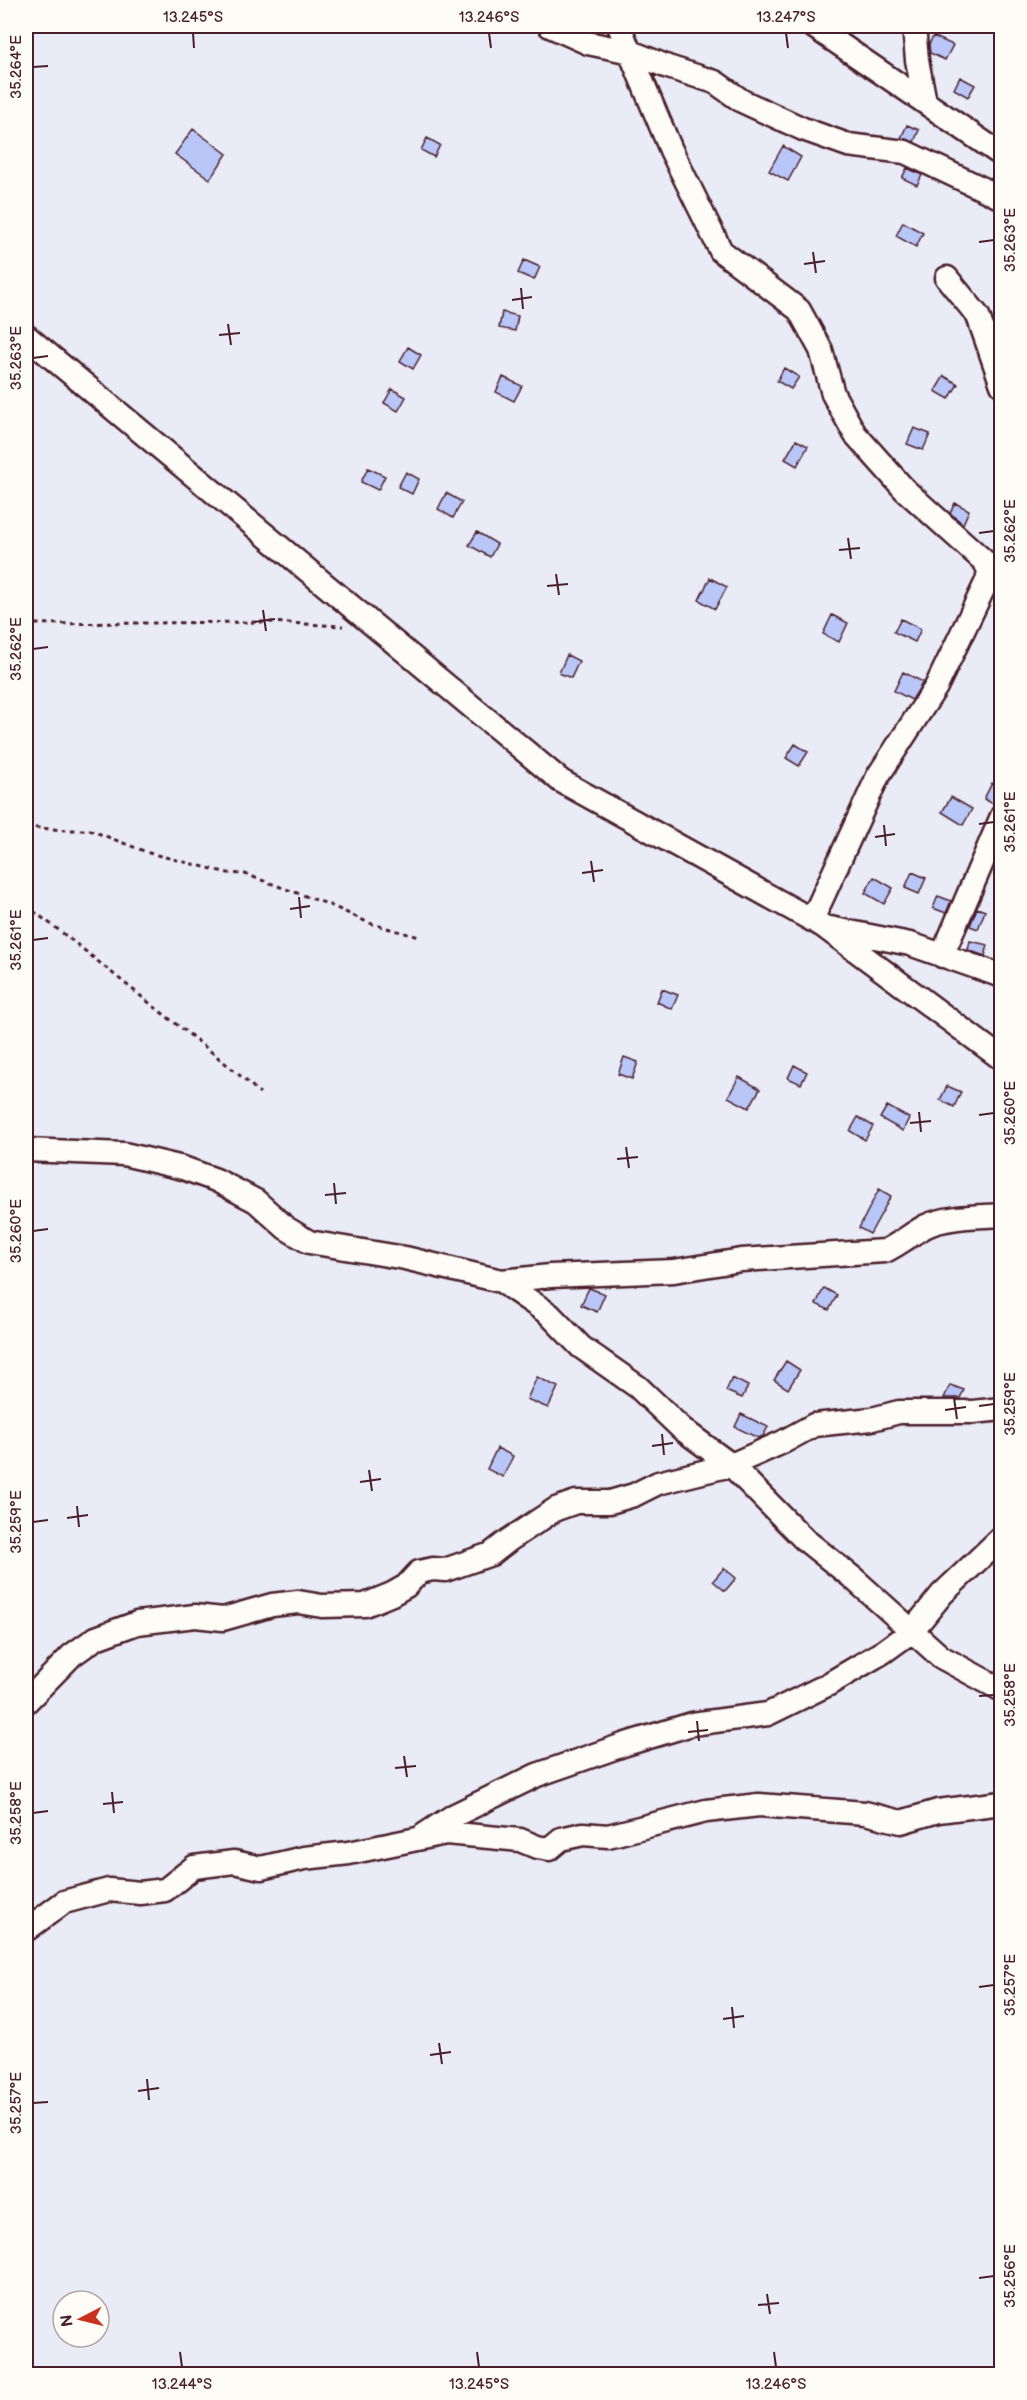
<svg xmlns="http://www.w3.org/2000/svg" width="1027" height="2400" font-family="'Balsamiq Sans',sans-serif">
	<rect width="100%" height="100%" fill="#e9ecf7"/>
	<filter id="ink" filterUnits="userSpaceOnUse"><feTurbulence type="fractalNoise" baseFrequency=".0167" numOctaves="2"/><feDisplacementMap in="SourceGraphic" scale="12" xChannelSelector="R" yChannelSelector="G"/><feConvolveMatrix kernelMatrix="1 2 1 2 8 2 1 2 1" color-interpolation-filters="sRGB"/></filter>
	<g filter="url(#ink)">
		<path fill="#b9c7f8" stroke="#4a1f2b" stroke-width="1.5" d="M933 36 953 45 945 60 930 53 929 45Z
			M960 77 975 85 968 97 954 89Z
			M907 125 919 130 914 142 901 138Z
			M193 129 227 154 210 179 175 154Z
			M427 138 440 145 434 157 421 150Z
			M783 146 801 157 788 181 769 171Z
			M907 168 922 175 917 185 902 178Z
			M903 222 923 233 916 247 896 236Z
			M524 260 540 267 534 280 518 273Z
			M502 312 518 316 515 331 499 328Z
			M408 347 421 355 413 369 400 361Z
			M784 368 799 377 791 389 777 381Z
			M944 376 958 384 949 399 935 391Z
			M503 377 522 386 514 401 496 392Z
			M392 389 406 397 398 411 384 403Z
			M914 428 930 434 923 450 907 444Z
			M796 440 808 446 797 466 785 459Z
			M368 468 385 476 378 490 361 482Z
			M406 472 419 479 412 494 398 487Z
			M446 493 462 502 453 518 438 509Z
			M955 503 969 510 963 524 950 513Z
			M477 532 497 544 490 557 469 545Z
			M710 578 727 587 715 609 699 600Z
			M832 615 848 623 839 642 823 634Z
			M901 619 921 629 915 642 894 632Z
			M567 655 579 661 571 678 559 673Z
			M903 672 923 682 912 700 894 691Z
			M795 744 808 752 799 766 786 758Z
			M992 783 1002 788V803L995 805 984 799Z
			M951 797 972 809 963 825 942 812Z
			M912 872 926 878 919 894 905 888Z
			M874 877 893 888 884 904 865 893Z
			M938 896 951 901 946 913 933 908Z
			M977 908 985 911 978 929 970 926Z
			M970 941 988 945 985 956 968 950Z
			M662 989 678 995 672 1009 657 1002Z
			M624 1057 638 1062 632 1079 618 1074Z
			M794 1065 807 1072 801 1084 788 1078Z
			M739 1077 760 1089 749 1108 728 1097Z
			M947 1086 961 1092 954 1107 940 1100Z
			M887 1106 909 1118 903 1131 880 1118Z
			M858 1117 873 1126 865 1140 850 1131Z
			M879 1189 891 1196 870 1234 859 1228Z
			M589 1288 605 1294 597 1312 581 1305Z
			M824 1288 837 1295 829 1310 816 1304Z
			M786 1361 800 1370 788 1389 774 1380Z
			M537 1377 558 1387 548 1408 527 1399Z
			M732 1378 748 1386 742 1398 726 1391Z
			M950 1385 964 1390 960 1398H944Z
			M741 1414 768 1427 763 1436 758 1438 735 1427Z
			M497 1448 513 1456 503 1477 487 1469Z
			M724 1568 736 1578 725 1591 713 1581Z"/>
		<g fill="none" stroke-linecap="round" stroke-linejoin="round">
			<g stroke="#4a1f2b" stroke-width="27">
				<path id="minor" d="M550 26 588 43 631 52 668 67 715 82 742 101 803 129 848 145 905 152 1002 198
					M619 26 671 150 721 251 799 310 821 350 833 394 855 434 905 490 985 562 989 571 987 581 936 687 878 776 812 920
					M813 26 1002 155
					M914 26 917 60 925 102
					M947 278 978 316 1002 385
					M26 336 561 781 823 926 1002 1059
					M830 928 910 944 1002 976
					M942 956 1002 816
					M26 1150 124 1154 183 1168 216 1180 256 1201 286 1228 309 1242 405 1258 501 1281 550 1276 674 1271 741 1260 885 1251C900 1244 911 1234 926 1226 947 1216 978 1217 1002 1215
					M501 1281 549 1314 581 1347 638 1387 682 1429 731 1465 804 1539 853 1578 941 1657 1002 1690
					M26 1702 72 1655 96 1638 137 1623 195 1616 223 1619 272 1605 298 1602 322 1606 365 1605 392 1594 406 1586 419 1572 433 1569 445 1570 491 1554 509 1540 556 1509 576 1502H610L634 1495 658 1483 731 1465 783 1442 814 1425 872 1419 899 1412H973L1002 1409
					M424 1835 453 1816 537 1775 626 1744 692 1724 768 1714 827 1685 883 1652 912 1631 942 1594 1002 1537
					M26 1930 64 1902 109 1890 140 1893 165 1890 194 1867 234 1862 261 1868 304 1858 349 1853 446 1833 520 1840 537 1847 549 1849 561 1839 583 1834 608 1836 706 1811 759 1805 865 1813 901 1822 938 1811 1002 1803"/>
			</g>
			<path stroke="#4a1f2b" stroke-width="3" stroke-dasharray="4.5 4.5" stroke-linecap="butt" d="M26 624 267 622 343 626
				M26 827 65 830H90L149 853 228 873 245 874 330 905 369 923 419 937
				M26 906C66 934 103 966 142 997 182 1029 222 1059 260 1093"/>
			<use href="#minor" stroke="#fdfcf7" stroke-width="22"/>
		</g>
	</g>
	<path fill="none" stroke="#4a1f2b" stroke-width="2" d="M193 33 194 48M489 33 491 48M786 33 788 48M33 67 48 66M979 242 994 240M813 252 816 273M804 264 825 261M521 288 523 309M512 300 532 297M228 324 231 345M219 335 240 333M33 358 48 356M979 533 994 531M848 538 851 559M839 550 860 548M556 574 559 595M547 586 568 584M263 610 266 631M254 622 275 619M33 649 48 647M979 824 994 822M884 825 886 846M875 837 895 834M591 861 594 882M582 873 603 870M299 897 301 918M290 909 310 906M33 940 48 938M919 1112 921 1132M979 1115 994 1113M910 1123 931 1121M626 1147 629 1168M617 1159 638 1157M334 1183 336 1204M325 1195 346 1193M33 1231 48 1229M954 1398 957 1419M979 1406 994 1404M945 1410 966 1407M662 1434 664 1455M652 1446 673 1443M369 1470 372 1491M360 1482 381 1479M77 1506 79 1527M67 1518 88 1515M33 1522 48 1520M979 1696 994 1695M697 1721 699 1741M688 1732 708 1730M404 1756 407 1777M395 1768 416 1766M112 1792 114 1813M103 1804 123 1802M33 1813 48 1811M979 1987 994 1985M732 2007 734 2028M723 2019 744 2016M439 2043 442 2064M430 2055 451 2052M147 2079 149 2100M138 2091 159 2088M33 2103 48 2102M979 2278 994 2276M767 2294 770 2314M758 2305 779 2303M180 2352 182 2367M477 2352 479 2367M774 2352 776 2367"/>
	<rect width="1027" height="2400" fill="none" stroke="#fdfcf7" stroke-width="66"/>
	<g transform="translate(81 2319) rotate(263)"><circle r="28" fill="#fdfcf7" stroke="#b5a4a5" stroke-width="1.5"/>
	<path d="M0-4.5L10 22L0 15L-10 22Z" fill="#c8321e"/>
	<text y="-9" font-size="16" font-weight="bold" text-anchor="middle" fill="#4a1f2b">N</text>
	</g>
	<rect x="33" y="33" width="961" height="2334" fill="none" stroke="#4a1f2b" stroke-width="2"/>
	<g font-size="15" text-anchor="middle" fill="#4a1f2b">
		<text x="193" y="22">13.245°S</text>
		<text x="489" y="22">13.246°S</text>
		<text x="786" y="22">13.247°S</text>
		<text transform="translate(16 67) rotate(-90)" y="5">35.264°E</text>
		<text transform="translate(1010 240) rotate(-90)" y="5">35.263°E</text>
		<text transform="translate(16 358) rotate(-90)" y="5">35.263°E</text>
		<text transform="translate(1010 531) rotate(-90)" y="5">35.262°E</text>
		<text transform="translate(16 649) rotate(-90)" y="5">35.262°E</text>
		<text transform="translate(1010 822) rotate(-90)" y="5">35.261°E</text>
		<text transform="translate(16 940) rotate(-90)" y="5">35.261°E</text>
		<text transform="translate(1010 1113) rotate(-90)" y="5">35.260°E</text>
		<text transform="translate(16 1231) rotate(-90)" y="5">35.260°E</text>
		<text transform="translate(1010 1404) rotate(-90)" y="5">35.259°E</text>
		<text transform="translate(16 1522) rotate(-90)" y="5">35.259°E</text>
		<text transform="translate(1010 1695) rotate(-90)" y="5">35.258°E</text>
		<text transform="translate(16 1813) rotate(-90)" y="5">35.258°E</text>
		<text transform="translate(1010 1985) rotate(-90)" y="5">35.257°E</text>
		<text transform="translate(16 2103) rotate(-90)" y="5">35.257°E</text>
		<text transform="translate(1010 2276) rotate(-90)" y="5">35.256°E</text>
		<text x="182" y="2389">13.244°S</text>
		<text x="479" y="2389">13.245°S</text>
		<text x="776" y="2389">13.246°S</text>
	</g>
</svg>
